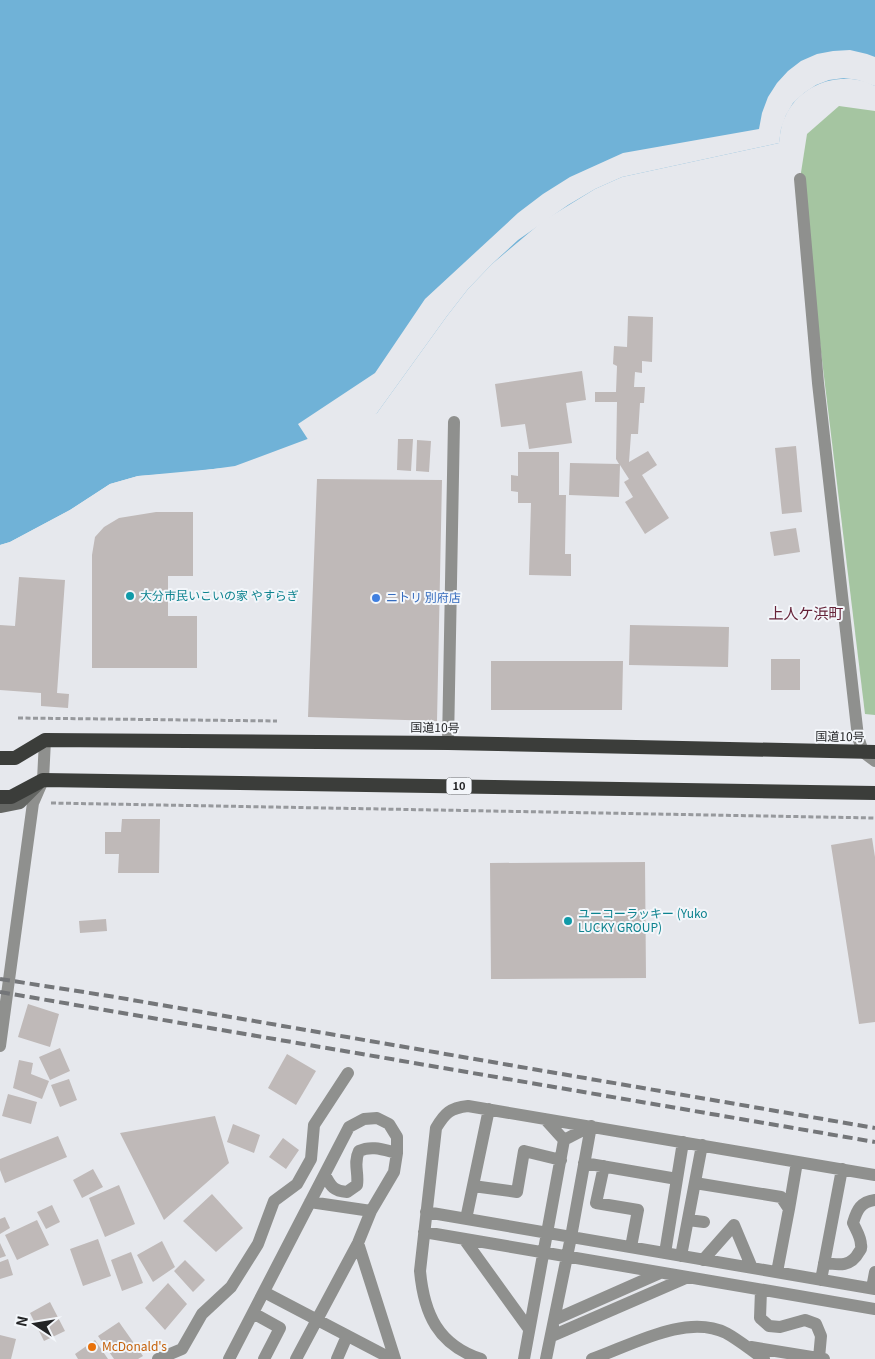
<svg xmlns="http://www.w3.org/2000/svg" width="875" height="1359" font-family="Georgia,'Noto Sans JP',serif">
	<rect width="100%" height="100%" fill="#e6e8ed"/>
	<path fill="#a5c5a1" d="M839 106 875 111V715L865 714 800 179 807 134Z"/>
	<path fill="#70b2d7" d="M0 0H875V86C843 69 800 83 785 117 781 125 780 134 779 143L622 177 595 189 543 221 492 264 468 289 447 316 377 413 235 466 184 473 138 476 110 484 70 510 10 542 0 545Z"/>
	<path fill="#e6e8ed" d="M850 50 867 54 875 57V86L858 80 844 78 829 80 816 85 804 93 793 103 786 115 781 129 779 143 622 177 595 189 568 205 518 240 492 264 468 289 447 316 377 413 367 420 309 441 298 424 375 373 425 299 518 213 543 194 570 177 623 153 759 129 762 113 768 97 777 83 788 71 801 61 817 54 833 51Z
		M224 468V470L139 478 111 486 71 512 11 544 0 548V545L10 542 70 510 110 484 138 476Z"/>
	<path fill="#bfb9b8" d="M628 316 653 317 652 362 642 361V373L635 372 634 387H645L644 403H640L638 434H631L629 462 648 451 657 465 642 475 669 518 645 534 625 502 633 497 624 482 629 479 620 465 619 497 569 495 570 463 619 464 616 459 617 402H595V392H616L617 366 613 364 614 346 627 347Z
		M582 371 586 400 566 403 572 443 529 449 525 424 501 427 495 384Z
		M398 439H413L411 471 397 470Z
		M417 440 431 441 429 472 416 471Z
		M796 446 802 512 782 514 775 448Z
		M518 452H559V495H566L565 554H571V576L529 575 531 503H518V492L511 491V475L518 476Z
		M317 479 442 480 437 721 308 717Z
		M156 512H193V576H168V616H197V668H92V555L95 537 104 527 119 518Z
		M796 528 800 552 774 556 770 532Z
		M19 577 65 580 57 693 69 694 68 708 41 706V693L0 690V625L15 626Z
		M630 625 729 627 728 667 629 665Z
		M771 659H800V690H771Z
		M491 661H623L622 710H491Z
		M122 819H160L159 873H118L119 854H105V832H121Z
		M872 838 875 857V1022L859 1024 831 845Z
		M645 862 646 978 491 979 490 863Z
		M106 919 107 931 80 933 79 921Z
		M28 1004 59 1014 50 1047 18 1037Z
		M60 1048 70 1071 50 1080 39 1057Z
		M287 1054 316 1071 296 1105 268 1088Z
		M19 1060 33 1063 31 1074 49 1081 42 1099 13 1088Z
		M69 1079 77 1100 60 1107 51 1085Z
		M8 1094 37 1102 31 1124 2 1116Z
		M215 1116 229 1163 164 1220 120 1133Z
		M233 1124 260 1135 254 1153 227 1142Z
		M58 1136 67 1157 5 1183 0 1170V1159Z
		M283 1138 299 1150 286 1169 269 1157Z
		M93 1169 103 1187 82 1198 73 1180Z
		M119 1185 135 1224 105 1237 89 1198Z
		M212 1194 243 1228 216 1252 183 1221Z
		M52 1205 60 1222 46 1229 37 1212Z
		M5 1217 10 1228 0 1234V1219Z
		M37 1220 49 1245 17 1260 5 1235Z
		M98 1239 111 1276 83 1286 70 1249Z
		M162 1241 175 1267 153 1282 137 1255Z
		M0 1243 6 1256 0 1258Z
		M131 1252 143 1283 122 1291 111 1260Z
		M8 1259 13 1275 0 1279V1262Z
		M185 1260 205 1280 193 1292 174 1271Z
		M168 1283 187 1304 165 1330 145 1308Z
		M50 1302 65 1331 44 1341 30 1313Z
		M119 1322 143 1356 138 1359H114L98 1336Z
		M0 1335 16 1339 11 1359H0Z
		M95 1340 108 1359H78L75 1354Z"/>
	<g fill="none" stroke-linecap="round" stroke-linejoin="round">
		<path stroke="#97999d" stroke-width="3" stroke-dasharray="5 2.5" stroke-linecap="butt" d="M18 718 277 721
			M51 803 875 818"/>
		<path stroke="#8f908e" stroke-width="12" d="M564 1140 591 1126
			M584 1163 677 1179
			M604 1166 596 1203 638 1210 631 1247
			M325 1175C331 1187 334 1191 347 1192L357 1185C359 1173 353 1163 359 1151 372 1145 384 1150 397 1153
			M695 1183 781 1197 789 1209 777 1272
			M473 1186 517 1192 524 1151 561 1160
			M310 1202 371 1211
			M789 1209 797 1162
			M426 1212 875 1289
			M466 1219 489 1109
			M688 1220 704 1222
			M424 1232 875 1309
			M464 1239 529 1329
			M358 1243 395 1359
			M665 1253 683 1142
			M681 1256 702 1145
			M703 1260 734 1225 752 1268
			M824 1263C839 1265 851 1267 859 1252 861 1249 862 1249 861 1245 861 1237 856 1230 853 1223 857 1209 861 1202 875 1200
			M821 1280 842 1169
			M872 1288 875 1272
			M761 1290 760 1318 769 1326 780 1327 805 1320 816 1324 821 1336 819 1358
			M264 1292 392 1359
			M253 1313 280 1328 264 1359
			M556 1319 660 1273
			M552 1336 688 1277
			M751 1347 824 1359
			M229 1359 349 1127 364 1119 377 1118 389 1124 397 1137V1153L394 1172 371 1211 358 1243 296 1359
			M337 1359 347 1336
			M481 1359C438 1345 424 1314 420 1271L436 1128C445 1113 450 1108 468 1106L875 1175
			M524 1359 564 1140 545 1119
			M546 1359 571 1237 591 1126
			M592 1359C630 1346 686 1313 726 1333 739 1340 752 1351 764 1359"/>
		<path stroke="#8f908e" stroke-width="12" d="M800 179 818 383 858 737 863 752 875 761
			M448 743 454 422
			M0 1046 33 803 43 780 45 740
			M158 1359 182 1349 202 1314 231 1287 258 1244 274 1201 297 1184 311 1159 314 1125 348 1073"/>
		<path stroke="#646663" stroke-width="12" d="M0 807 20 803 38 785"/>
		<path stroke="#3b3d3a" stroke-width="14" d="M0 758H15L45 740 448 743 875 752
			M0 797H11L43 780C321 783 598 790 875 793"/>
		<path stroke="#747679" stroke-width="4" stroke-dasharray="10 5" stroke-linecap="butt" d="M0 979 109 996 875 1128
			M0 992 875 1142"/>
	</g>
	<g fill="#0f9aa8" stroke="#f3f6fa" stroke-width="2">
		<circle cx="130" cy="596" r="5"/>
		<circle cx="568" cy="921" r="5"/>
	</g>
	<circle fill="#3f7fe0" stroke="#f3f6fa" stroke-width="2" cx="376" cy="598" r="5"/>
	<circle fill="#e8710a" stroke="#f3f6fa" stroke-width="2" cx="92" cy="1347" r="5"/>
	<g text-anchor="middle" stroke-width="4" stroke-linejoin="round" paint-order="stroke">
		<rect fill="#f3f6fa" stroke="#616366" stroke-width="1" x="446.5" y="777.5" width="25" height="17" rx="4"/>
		<g font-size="11" font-weight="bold" fill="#232426">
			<text x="459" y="790">10</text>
		</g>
		<g font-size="12" fill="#0d838f" stroke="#f3f6fa" text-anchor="start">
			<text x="140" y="600">大分市民いこいの家 やすらぎ</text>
			<text x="578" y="918">ユーコーラッキー (Yuko<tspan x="578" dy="14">LUCKY GROUP)</tspan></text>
		</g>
		<g font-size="12" fill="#366cbe" stroke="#f3f6fa" text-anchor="start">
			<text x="386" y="602">ニトリ 別府店</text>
		</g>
		<g font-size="12" fill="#232426" stroke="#f3f6fa">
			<text transform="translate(435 728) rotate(1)" y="4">国道10号</text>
			<text transform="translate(840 737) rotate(1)" y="4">国道10号</text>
		</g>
		<g font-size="12" fill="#c56008" stroke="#f3f6fa" text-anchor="start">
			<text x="102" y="1351">McDonald's</text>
		</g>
		<g font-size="15" fill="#662238" stroke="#f3f6fa">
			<text x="806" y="619">上人ケ浜町</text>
		</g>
	</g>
	<g transform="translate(35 1324) rotate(282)" stroke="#f3f6fa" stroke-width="4" paint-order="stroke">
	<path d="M0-4L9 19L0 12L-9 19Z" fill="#232426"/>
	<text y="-8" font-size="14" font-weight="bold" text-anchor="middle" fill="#232426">N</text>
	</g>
</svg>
